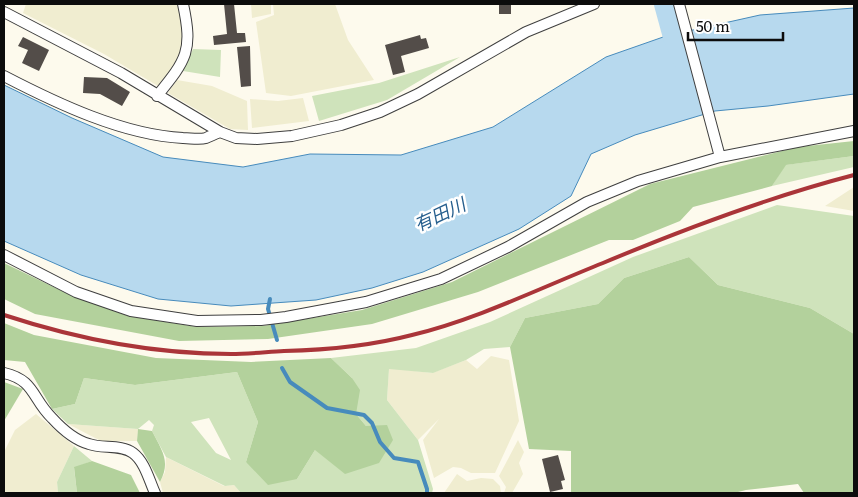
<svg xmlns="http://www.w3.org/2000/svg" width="858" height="497" font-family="Literata,'Noto Sans JP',serif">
	<rect width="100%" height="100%" fill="#fdfaed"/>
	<path fill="#f0edd0" d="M26 4H177L182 22V52L167 77 158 86 104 54 23 13Z
		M251 4H271V14L252 18Z
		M273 4H335L348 40 374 80 291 96 266 93 256 22 274 15Z
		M177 80 212 86 247 101 248 130 230 129 168 93Z
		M303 98 309 121 252 128 250 99 278 101Z
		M854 187V211L825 206Z
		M491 356 509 360 519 421 495 473H471L461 468 453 467 434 478 423 440 439 419 418 440 387 400 389 368 432 373 466 360 477 369Z
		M36 414 74 446 57 482 58 493H4V452L15 430Z
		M68 424 138 429 137 441H101Z
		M518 440 524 452 519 463 523 474 512 493H504L506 487 499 476Z
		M166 457 224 486 234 485 241 493H163L160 482 165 472Z
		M457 474 467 481 481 478 493 479 500 486 501 493H444Z"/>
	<path fill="#cfe3bb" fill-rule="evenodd" d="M193 49 221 50 220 77 183 71Z
		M460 57 387 100 319 121 312 96 379 83Z
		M854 156V167L772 186 785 165Z
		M777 205 854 216V334L810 308 718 285 689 257 624 278 598 304 525 318 510 347 484 349 466 360 433 373 389 369 387 400 418 440 433 489 432 493H241L234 485 225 486 166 457 152 431 154 425 149 420 138 429 68 424 52 409 75 404 84 378 135 385 237 372 258 422 246 462 297 479 315 450 366 426 356 414 352 378 331 358 416 348 490 322 633 257ZM209 418 231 460 216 453 191 422Z
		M74 446 92 461 74 468 77 493H58L57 482Z"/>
	<path fill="#b3d19c" d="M854 141V156L786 165 772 186 693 207 680 221 633 240H609L478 292 372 324 268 339 179 341 35 314 4 299V263L70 295 128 316 197 327 263 326 362 310 452 282 650 184 798 147Z
		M689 257 718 285 810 308 854 334V493H804L798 484 746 490 734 493H571V451L529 449 510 347 525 318 598 304 624 278Z
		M4 323 34 335 156 358 251 362 331 358 352 378 360 390 356 414 366 426 387 425 393 440 379 463 345 474 315 450 297 479 268 485 246 462 258 422 237 372 135 385 84 378 75 404 52 409 25 362 4 360Z
		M4 382 23 389 4 421Z
		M138 429 152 431C162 451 171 461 160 482L137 441Z
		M92 461 131 475 140 493H77L74 467Z"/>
	<path fill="#b7d9ee" stroke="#478bbc" d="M854 8V94L768 106 715 111 635 135 591 154 571 196 519 229 423 272 372 288 316 300 231 306 158 299 81 275 4 241V85L72 118 163 157 243 167 310 154 401 155 493 127 606 57 666 36 760 15Z"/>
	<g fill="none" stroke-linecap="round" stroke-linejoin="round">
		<path stroke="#478bbc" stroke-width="4" d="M270 299 268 309 277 340
			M282 368 290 382 327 408 364 415 372 423 380 442 394 458 418 462 427 489V493"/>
		<path stroke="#b7d9ee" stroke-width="22" d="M665 4 674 37 685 62"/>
	</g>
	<path fill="#534d49" d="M224 4H234L237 33H245L246 42 214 45 213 36 227 34Z
		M499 4H511V14H499Z
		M420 35 421 39 426 38 429 48 401 56 405 72 393 75 385 45Z
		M23 37 49 50 39 71 22 63 28 50 18 46Z
		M250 46 251 86 241 87 237 47Z
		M84 77 107 78 130 92 122 106 100 94 83 93Z
		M558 455 565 480 561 481 563 489 550 492 542 459Z"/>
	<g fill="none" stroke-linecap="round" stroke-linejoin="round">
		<g stroke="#3f3f3f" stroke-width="12">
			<path id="minor" d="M679 4 720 157
				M4 12 121 73 220 132 236 138 257 139 292 136 341 125 380 112 418 94 526 32 594 4
				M4 76C56 103 123 135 183 138 190 138 199 140 206 138 210 136 215 134 220 132
				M157 96C187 59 193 51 183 4
				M4 255 76 292 131 311 197 321 261 320 286 317 366 302 441 279 508 247 587 202 638 181 720 157 854 131
				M4 373C35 380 32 399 52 418 62 429 74 440 89 444 102 449 121 444 133 453 145 462 149 480 155 493"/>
		</g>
		<use href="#minor" stroke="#fff" stroke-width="10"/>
		<path stroke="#aa3539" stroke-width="4" d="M4 315C77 339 153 354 231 354 248 354 266 352 284 351 327 350 370 346 412 335 478 319 540 288 603 263 684 229 769 197 854 175"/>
	</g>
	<g text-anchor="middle" stroke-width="5" stroke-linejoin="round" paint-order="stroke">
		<g font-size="18" font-style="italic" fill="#255e8d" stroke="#fff">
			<text transform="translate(440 215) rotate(-25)" y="6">有田川</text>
		</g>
	</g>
	<rect width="858" height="497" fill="none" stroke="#0c0c0c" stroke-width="10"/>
	<path d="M688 32v8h95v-8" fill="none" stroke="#0c0c0c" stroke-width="2.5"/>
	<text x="696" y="32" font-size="15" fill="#0c0c0c" stroke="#ffffff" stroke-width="4" paint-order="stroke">50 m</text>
</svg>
